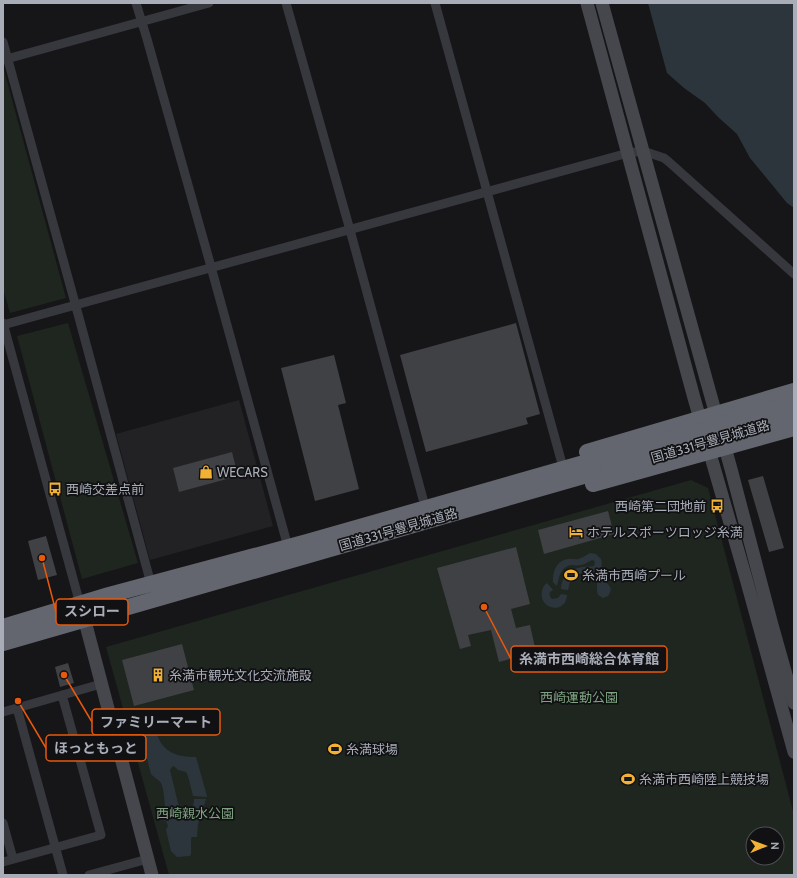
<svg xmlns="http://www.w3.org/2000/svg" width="797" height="878" font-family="Cabin,'Noto Sans JP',sans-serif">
	<rect width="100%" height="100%" fill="#161618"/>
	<path fill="#222225" d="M239 400 273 526 150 560 116 434Z"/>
	<path fill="#1e261f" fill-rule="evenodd" d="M3 70H4L66 298 10 313 3 289Z
		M68 323 138 563 82 579 17 336Z
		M691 480 708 488 794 815V875H169L106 647ZM753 834H777V858H753Z"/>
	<path fill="#2c353c" d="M648 3H794V208L787 203 750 158 737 134 718 117 705 103 684 88 667 73Z
		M590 553 596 554 601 559C603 565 600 570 602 576 604 584 616 585 608 596L603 598 598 595C596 590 598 584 596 579 591 569 575 573 571 580 569 583 569 587 568 590L561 589C561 579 568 570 578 568 583 566 589 567 594 566L595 562 593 560C588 561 585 565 581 565 577 566 574 565 571 565 560 567 559 578 557 586L553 582C553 571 556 561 568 559 571 558 575 560 578 559 582 558 586 555 590 553Z
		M547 583 553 590 550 592C549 595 550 597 552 599L558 598 561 594 567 595C566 615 538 610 542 591 543 587 544 585 547 583Z
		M150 730 155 731C157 735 159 739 161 743 169 755 182 757 196 757L207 796V797L193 796 188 776 186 772 178 770 174 766 172 767 170 770 178 803 183 814C191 814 194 806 194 799H206L198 824 197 837H192L191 839V854L190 856 177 857 171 851 166 830 168 826 166 821 163 820 162 818 160 809 163 808 165 806C164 798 164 789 161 783 158 779 153 777 151 774L142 740V737L145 732Z"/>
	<path fill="#404145" d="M516 323 540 414 526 418 528 424 426 452 400 355Z
		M334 355 346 403 338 405 359 489 315 501 281 368Z
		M232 452 238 476 179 492 173 468Z
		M763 476 784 548 769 552 748 480Z
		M608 511 614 534 544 554 538 530Z
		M46 536 57 575 38 580 28 541Z
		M516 547 530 604 511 609 516 628 530 625 536 652 499 662 491 630 468 635 471 646 460 649 437 568Z
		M182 644 194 690 134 706 122 660Z
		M68 663 74 683 60 687 55 667Z"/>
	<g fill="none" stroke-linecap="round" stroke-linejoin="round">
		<path stroke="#37383d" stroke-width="9" d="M136 3 147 39 208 256 288 547
			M286 3 350 230 423 499
			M435 3 561 460
			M3 42 78 314 151 584
			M3 60 209 3
			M3 323 80 604
			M3 325 628 153 643 151 664 158 669 162 794 274
			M17 708 63 875
			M3 712 101 684
			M3 823 13 859
			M3 862 101 835 62 695
			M89 875 148 859"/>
		<path stroke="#45474d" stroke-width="13" d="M587 3 694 398 745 575 794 752
			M602 3 731 469 772 625 794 703
			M82 610 152 875"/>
		<path stroke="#63666e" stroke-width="16" d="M587 452 794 391
			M593 484 794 428
			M3 627 109 595 307 542 605 457
			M3 643 608 469"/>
		<path stroke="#63666e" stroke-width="16" d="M605 457 794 404
			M608 469 794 417"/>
	</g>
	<defs>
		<g id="shop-bare" transform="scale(1.08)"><path d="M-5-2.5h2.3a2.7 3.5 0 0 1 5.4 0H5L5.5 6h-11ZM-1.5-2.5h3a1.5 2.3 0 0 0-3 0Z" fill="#f2b134" stroke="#111113" stroke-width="2.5" paint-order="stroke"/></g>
		<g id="bus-bare" transform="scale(1.08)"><path d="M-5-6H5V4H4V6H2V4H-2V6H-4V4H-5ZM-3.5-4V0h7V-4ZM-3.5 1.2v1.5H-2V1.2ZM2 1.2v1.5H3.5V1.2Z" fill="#f2b134" stroke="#111113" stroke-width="2.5" paint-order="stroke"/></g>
		<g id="hotel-bare" transform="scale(1.08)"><path d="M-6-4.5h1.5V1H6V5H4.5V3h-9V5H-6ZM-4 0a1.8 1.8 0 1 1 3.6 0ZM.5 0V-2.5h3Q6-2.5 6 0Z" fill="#f2b134" stroke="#111113" stroke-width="2.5" paint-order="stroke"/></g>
		<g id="stadium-bare" transform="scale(1.08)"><path d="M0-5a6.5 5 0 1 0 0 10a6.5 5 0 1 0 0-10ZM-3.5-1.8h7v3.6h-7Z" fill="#f2b134" stroke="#111113" stroke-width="2.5" paint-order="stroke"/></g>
		<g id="building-bare" transform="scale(1.08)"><path d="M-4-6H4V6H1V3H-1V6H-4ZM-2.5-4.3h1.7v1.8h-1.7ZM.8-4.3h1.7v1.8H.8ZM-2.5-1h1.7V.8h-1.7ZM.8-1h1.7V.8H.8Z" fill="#f2b134" stroke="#111113" stroke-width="2.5" paint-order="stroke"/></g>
	</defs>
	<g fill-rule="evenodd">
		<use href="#shop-bare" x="206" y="472"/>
		<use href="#bus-bare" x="55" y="489"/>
		<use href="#bus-bare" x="717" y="506"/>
		<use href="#hotel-bare" x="576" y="532"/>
		<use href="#stadium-bare" x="571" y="575"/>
		<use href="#building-bare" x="158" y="675"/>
		<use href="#stadium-bare" x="335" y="749"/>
		<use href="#stadium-bare" x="628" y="779"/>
	</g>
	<g text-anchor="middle" stroke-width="3.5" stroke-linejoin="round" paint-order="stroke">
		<g font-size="13" fill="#a8adb8" stroke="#111113">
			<text transform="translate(710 441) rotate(-16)" y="5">国道331号豊見城道路</text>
			<text transform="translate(398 529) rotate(-16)" y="5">国道331号豊見城道路</text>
		</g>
		<g font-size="13" fill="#a8adb8" stroke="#111113" text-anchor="start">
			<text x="217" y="477">WECARS</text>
			<text x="66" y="494">西崎交差点前</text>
			<text x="706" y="511" text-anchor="end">西崎第二団地前</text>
			<text x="587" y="537">ホテルスポーツロッジ糸満</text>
			<text x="582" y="580">糸満市西崎プール</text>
			<text x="169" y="680">糸満市観光文化交流施設</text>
			<text x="346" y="754">糸満球場</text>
			<text x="639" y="784">糸満市西崎陸上競技場</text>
		</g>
		<g font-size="13" fill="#7fa381" stroke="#111113">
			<text x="579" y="702">西崎運動公園</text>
			<text x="195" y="818">西崎親水公園</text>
		</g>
	</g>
	<path fill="none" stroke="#e8590c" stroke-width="1.5" d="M42 558L56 612M484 607L511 659M64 675L92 722M18 701L46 748"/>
	<g fill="#e8590c" stroke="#111113" stroke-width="1.5">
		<circle cx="42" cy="558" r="4"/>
		<circle cx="484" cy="607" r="4"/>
		<circle cx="64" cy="675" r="4"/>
		<circle cx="18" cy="701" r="4"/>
	</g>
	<g fill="#111113" stroke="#e8590c" stroke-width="1.5">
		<rect x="56" y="599" width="72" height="26" rx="4"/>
		<rect x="511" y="646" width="156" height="26" rx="4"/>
		<rect x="92" y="709" width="128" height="26" rx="4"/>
		<rect x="46" y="735" width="100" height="26" rx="4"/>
	</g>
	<g font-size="14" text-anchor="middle" font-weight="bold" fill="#a8adb8">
		<text x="92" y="616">スシロー</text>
		<text x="589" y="664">糸満市西崎総合体育館</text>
		<text x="156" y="727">ファミリーマート</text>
		<text x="96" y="753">ほっともっと</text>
	</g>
	<rect width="797" height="878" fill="none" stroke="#a8adb8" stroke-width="8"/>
	<g transform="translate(765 846) rotate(89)"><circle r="19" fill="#111113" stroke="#4d4f55"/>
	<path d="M0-3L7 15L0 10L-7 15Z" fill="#f2b134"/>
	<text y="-6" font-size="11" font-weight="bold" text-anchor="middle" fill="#a8adb8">N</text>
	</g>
</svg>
